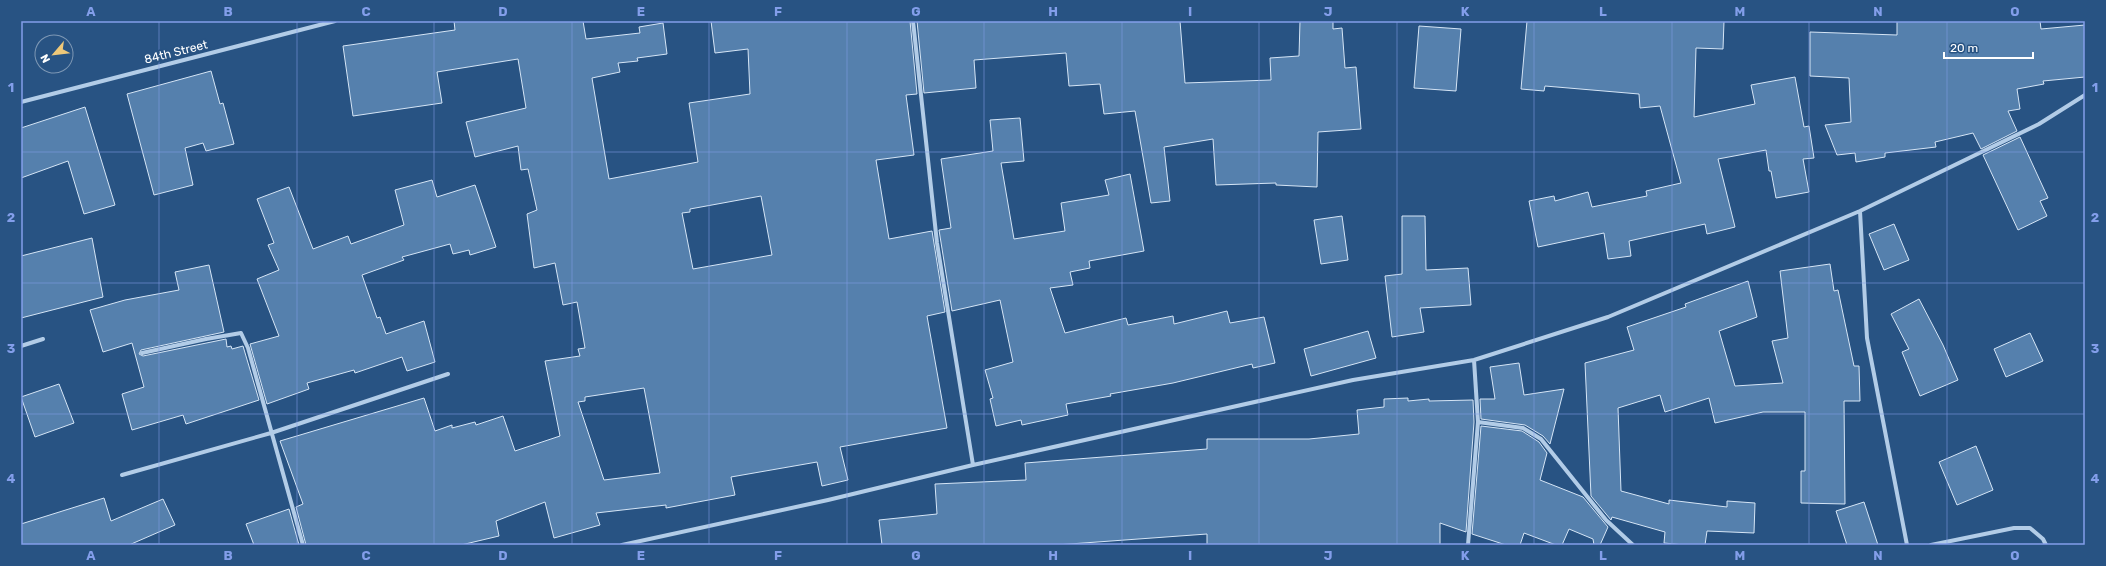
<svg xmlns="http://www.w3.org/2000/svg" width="2106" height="566" font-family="Rubik,sans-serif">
	<rect width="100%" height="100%" fill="#285383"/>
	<path fill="#5580ad" stroke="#d5e5f6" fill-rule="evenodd" d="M454 21H583L586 39 640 33 639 27 663 23 667 54 637 58 638 61 618 63 620 72 592 78 609 179 698 162 689 103 750 94 748 49 715 53 711 21H910L917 94 906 95 914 155 876 160 889 239 932 231 945 312 927 316 947 428 840 447 848 480 822 486 817 462 731 477 735 495 666 508V505L596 513 600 525 554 538 545 502 496 521 499 536 461 545H306L296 507 303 504 280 441 424 398 435 431 452 425V428L475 422 476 425 503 416 515 451 560 436 545 361 580 356 578 349 585 348 577 302 563 305 555 263 534 268 527 214 537 210 528 169 521 170 518 146 475 157 466 122 526 108 518 59 437 72 442 103 353 116 343 46 455 30ZM761 196 772 255 693 269 682 213 690 212V209ZM644 388 660 473 604 480 578 402 585 401V397Z
		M917 21H1180L1185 83 1271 80 1270 58 1299 56 1300 21H1333V29L1342 28 1345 68 1356 67 1361 129 1318 132 1317 187 1276 185V183L1216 185 1213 139 1164 147 1170 201 1151 203 1135 111 1104 114 1100 84 1069 86 1066 53 974 60 976 88 924 93Z
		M1527 21H1724L1723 49 1696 48 1694 117 1755 104 1751 85 1795 77 1804 127 1809 126 1814 158 1803 159 1809 192 1776 198 1771 171H1769L1766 150 1718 159 1735 227 1707 234 1705 224 1629 241 1631 256 1608 259 1604 233 1538 247 1529 201 1554 196 1555 201 1588 192 1592 207 1647 196 1646 191 1681 183 1660 106 1640 108 1639 94 1545 86 1544 91 1521 89Z
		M1897 21H2040L2041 29 2085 25V77L2043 81 2044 84 2017 89 2020 109 2008 111 2017 131 1981 149 1973 133 1935 142 1936 147 1885 153V157L1856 162 1855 153 1837 155 1825 125 1851 122 1849 78 1810 76V32L1897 35Z
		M1419 26 1461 29 1456 91 1414 88Z
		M211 71 220 104 223 103 234 144 206 151 203 143 185 148 193 185 154 195 127 94Z
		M85 107 115 205 84 214 68 161 21 178V128Z
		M1020 118 1024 161 1001 163 1014 239 1065 231 1061 203 1109 195 1105 180 1130 174 1144 251 1089 261 1090 268 1070 272 1073 285 1050 288 1065 333 1126 318 1128 325 1173 316 1174 324 1227 311 1230 323 1264 317 1275 363 1253 368 1252 364 1173 383 1110 394 1111 396 1066 404 1068 415 1022 425 1021 420 996 426 990 399 993 398 985 370 1013 362 1000 300 952 311 939 230 951 228 941 159 993 151 990 120Z
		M2020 137 2048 198 2040 201 2047 216 2018 230 1983 155Z
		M432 180 437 197 475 185 496 247 470 255 469 250 453 254 450 244 402 257 404 260 362 275 377 318 380 317 386 334 424 321 435 362 407 371 402 357 355 373 354 370 307 383 309 389 267 404 250 344 279 336 257 279 279 270 268 245 274 243 257 199 289 187 313 249 348 236 351 244 404 225 395 190Z
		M1342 216 1348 260 1321 264 1314 220Z
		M1402 216H1425L1426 270 1468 268 1471 305 1420 308 1424 332 1392 337 1385 276 1402 274Z
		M1894 224 1909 260 1884 270 1869 234Z
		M92 238 103 297 21 318V256Z
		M1830 264 1834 291 1838 290 1854 366H1859L1860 401H1844L1845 504 1801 503V471H1805V412H1763L1715 423 1709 398 1665 412 1660 395 1618 408 1621 491 1669 504V500L1727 507V501L1755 503 1754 533 1707 531 1705 545H1684L1664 543 1665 532 1612 517 1611 520 1591 496 1585 363 1634 350 1627 327 1686 307 1685 304 1748 281 1757 317 1719 331 1735 386 1783 383 1772 341 1788 338 1780 271Z
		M209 265 224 332 141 350 139 354 143 356 226 339 227 347 231 346 232 349 243 346 259 400 186 424 183 415 132 430 122 394 144 387 132 343 103 352 90 310 125 300 179 290 175 272Z
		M1919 299 1943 345 1958 380 1920 396 1902 352 1909 349 1891 314Z
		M1368 331 1376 358 1311 376 1304 349Z
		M2030 333 2043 361 2006 377 1994 349Z
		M1519 363 1524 395 1564 389 1550 444 1543 436 1525 425 1481 419 1480 399H1495L1490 367Z
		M59 384 74 423 35 437 21 397Z
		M1408 398V401L1429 399V401L1473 400 1474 422 1466 532 1440 523V545H1207V534L1056 545H882L879 520 937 514 935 484 1026 480 1025 463 1207 449V439H1309L1359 434 1357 410 1384 407V399Z
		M1481 426 1522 431 1539 442 1547 453 1540 480 1583 497 1608 527 1600 545H1594L1593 539 1569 529 1562 545H1556L1524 533 1520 545H1506L1472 534Z
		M1976 446 1993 490 1957 505 1939 462Z
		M104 498 111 521 163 499 175 525 129 545H21V524Z
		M1864 502 1878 545H1847L1836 511Z
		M289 509 299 545H254L246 524Z"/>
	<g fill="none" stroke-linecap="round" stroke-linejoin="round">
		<path stroke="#b2cce7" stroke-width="4" d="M913 21 937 243 973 465
			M21 102 335 21
			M1860 211 1867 338 1907 545
			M21 346 43 339
			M142 353 206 339 241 333 248 348 303 545
			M1478 422 1523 428 1541 439 1606 520 1633 545
			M122 475 271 433 448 374
			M622 545 828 500 973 465 1353 380 1474 360 1608 317 1860 211 2039 124 2085 95
			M1468 545 1478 422 1474 360
			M1931 545 2014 528H2030L2043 539 2046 545"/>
	</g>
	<path fill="none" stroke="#839eea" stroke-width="1" stroke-opacity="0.55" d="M159 21V545M297 21V545M434 21V545M572 21V545M709 21V545M847 21V545M984 21V545M1122 21V545M1259 21V545M1397 21V545M1534 21V545M1672 21V545M1809 21V545M1947 21V545M21 152H2085M21 283H2085M21 414H2085"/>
	<g text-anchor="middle" stroke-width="4" stroke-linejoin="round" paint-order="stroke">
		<g font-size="12" fill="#fff" stroke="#285383">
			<text transform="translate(176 52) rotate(-14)" y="4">84th Street</text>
		</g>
	</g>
	<rect width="2106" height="566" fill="none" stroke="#285383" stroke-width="44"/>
	<g transform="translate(54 54) rotate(242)"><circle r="19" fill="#285383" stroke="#7e98b5"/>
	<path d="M0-3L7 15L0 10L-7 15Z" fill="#eec879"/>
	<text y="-6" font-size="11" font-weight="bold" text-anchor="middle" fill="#ffffff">N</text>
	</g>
	<path d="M1944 52v6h89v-6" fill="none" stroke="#ffffff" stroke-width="2"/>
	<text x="1950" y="52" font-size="12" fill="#ffffff" stroke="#285383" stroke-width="3" paint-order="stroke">20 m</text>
	<rect x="22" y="22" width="2062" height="522" fill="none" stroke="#839eea" stroke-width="1.5"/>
	<g font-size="13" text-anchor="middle" font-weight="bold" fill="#839eea">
		<text x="91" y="16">A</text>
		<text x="228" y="16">B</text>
		<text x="366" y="16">C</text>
		<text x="503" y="16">D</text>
		<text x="641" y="16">E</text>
		<text x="778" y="16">F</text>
		<text x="916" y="16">G</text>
		<text x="1053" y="16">H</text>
		<text x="1190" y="16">I</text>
		<text x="1328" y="16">J</text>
		<text x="1465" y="16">K</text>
		<text x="1603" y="16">L</text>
		<text x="1740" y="16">M</text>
		<text x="1878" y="16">N</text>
		<text x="2015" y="16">O</text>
		<text x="11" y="92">1</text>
		<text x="2095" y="92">1</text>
		<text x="11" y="222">2</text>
		<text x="2095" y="222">2</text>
		<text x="11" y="353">3</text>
		<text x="2095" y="353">3</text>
		<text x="11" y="483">4</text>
		<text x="2095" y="483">4</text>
		<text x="91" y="560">A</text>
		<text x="228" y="560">B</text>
		<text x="366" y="560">C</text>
		<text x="503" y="560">D</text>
		<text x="641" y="560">E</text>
		<text x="778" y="560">F</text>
		<text x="916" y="560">G</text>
		<text x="1053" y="560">H</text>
		<text x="1190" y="560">I</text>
		<text x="1328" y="560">J</text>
		<text x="1465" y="560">K</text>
		<text x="1603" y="560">L</text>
		<text x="1740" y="560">M</text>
		<text x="1878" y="560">N</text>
		<text x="2015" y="560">O</text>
	</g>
</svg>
